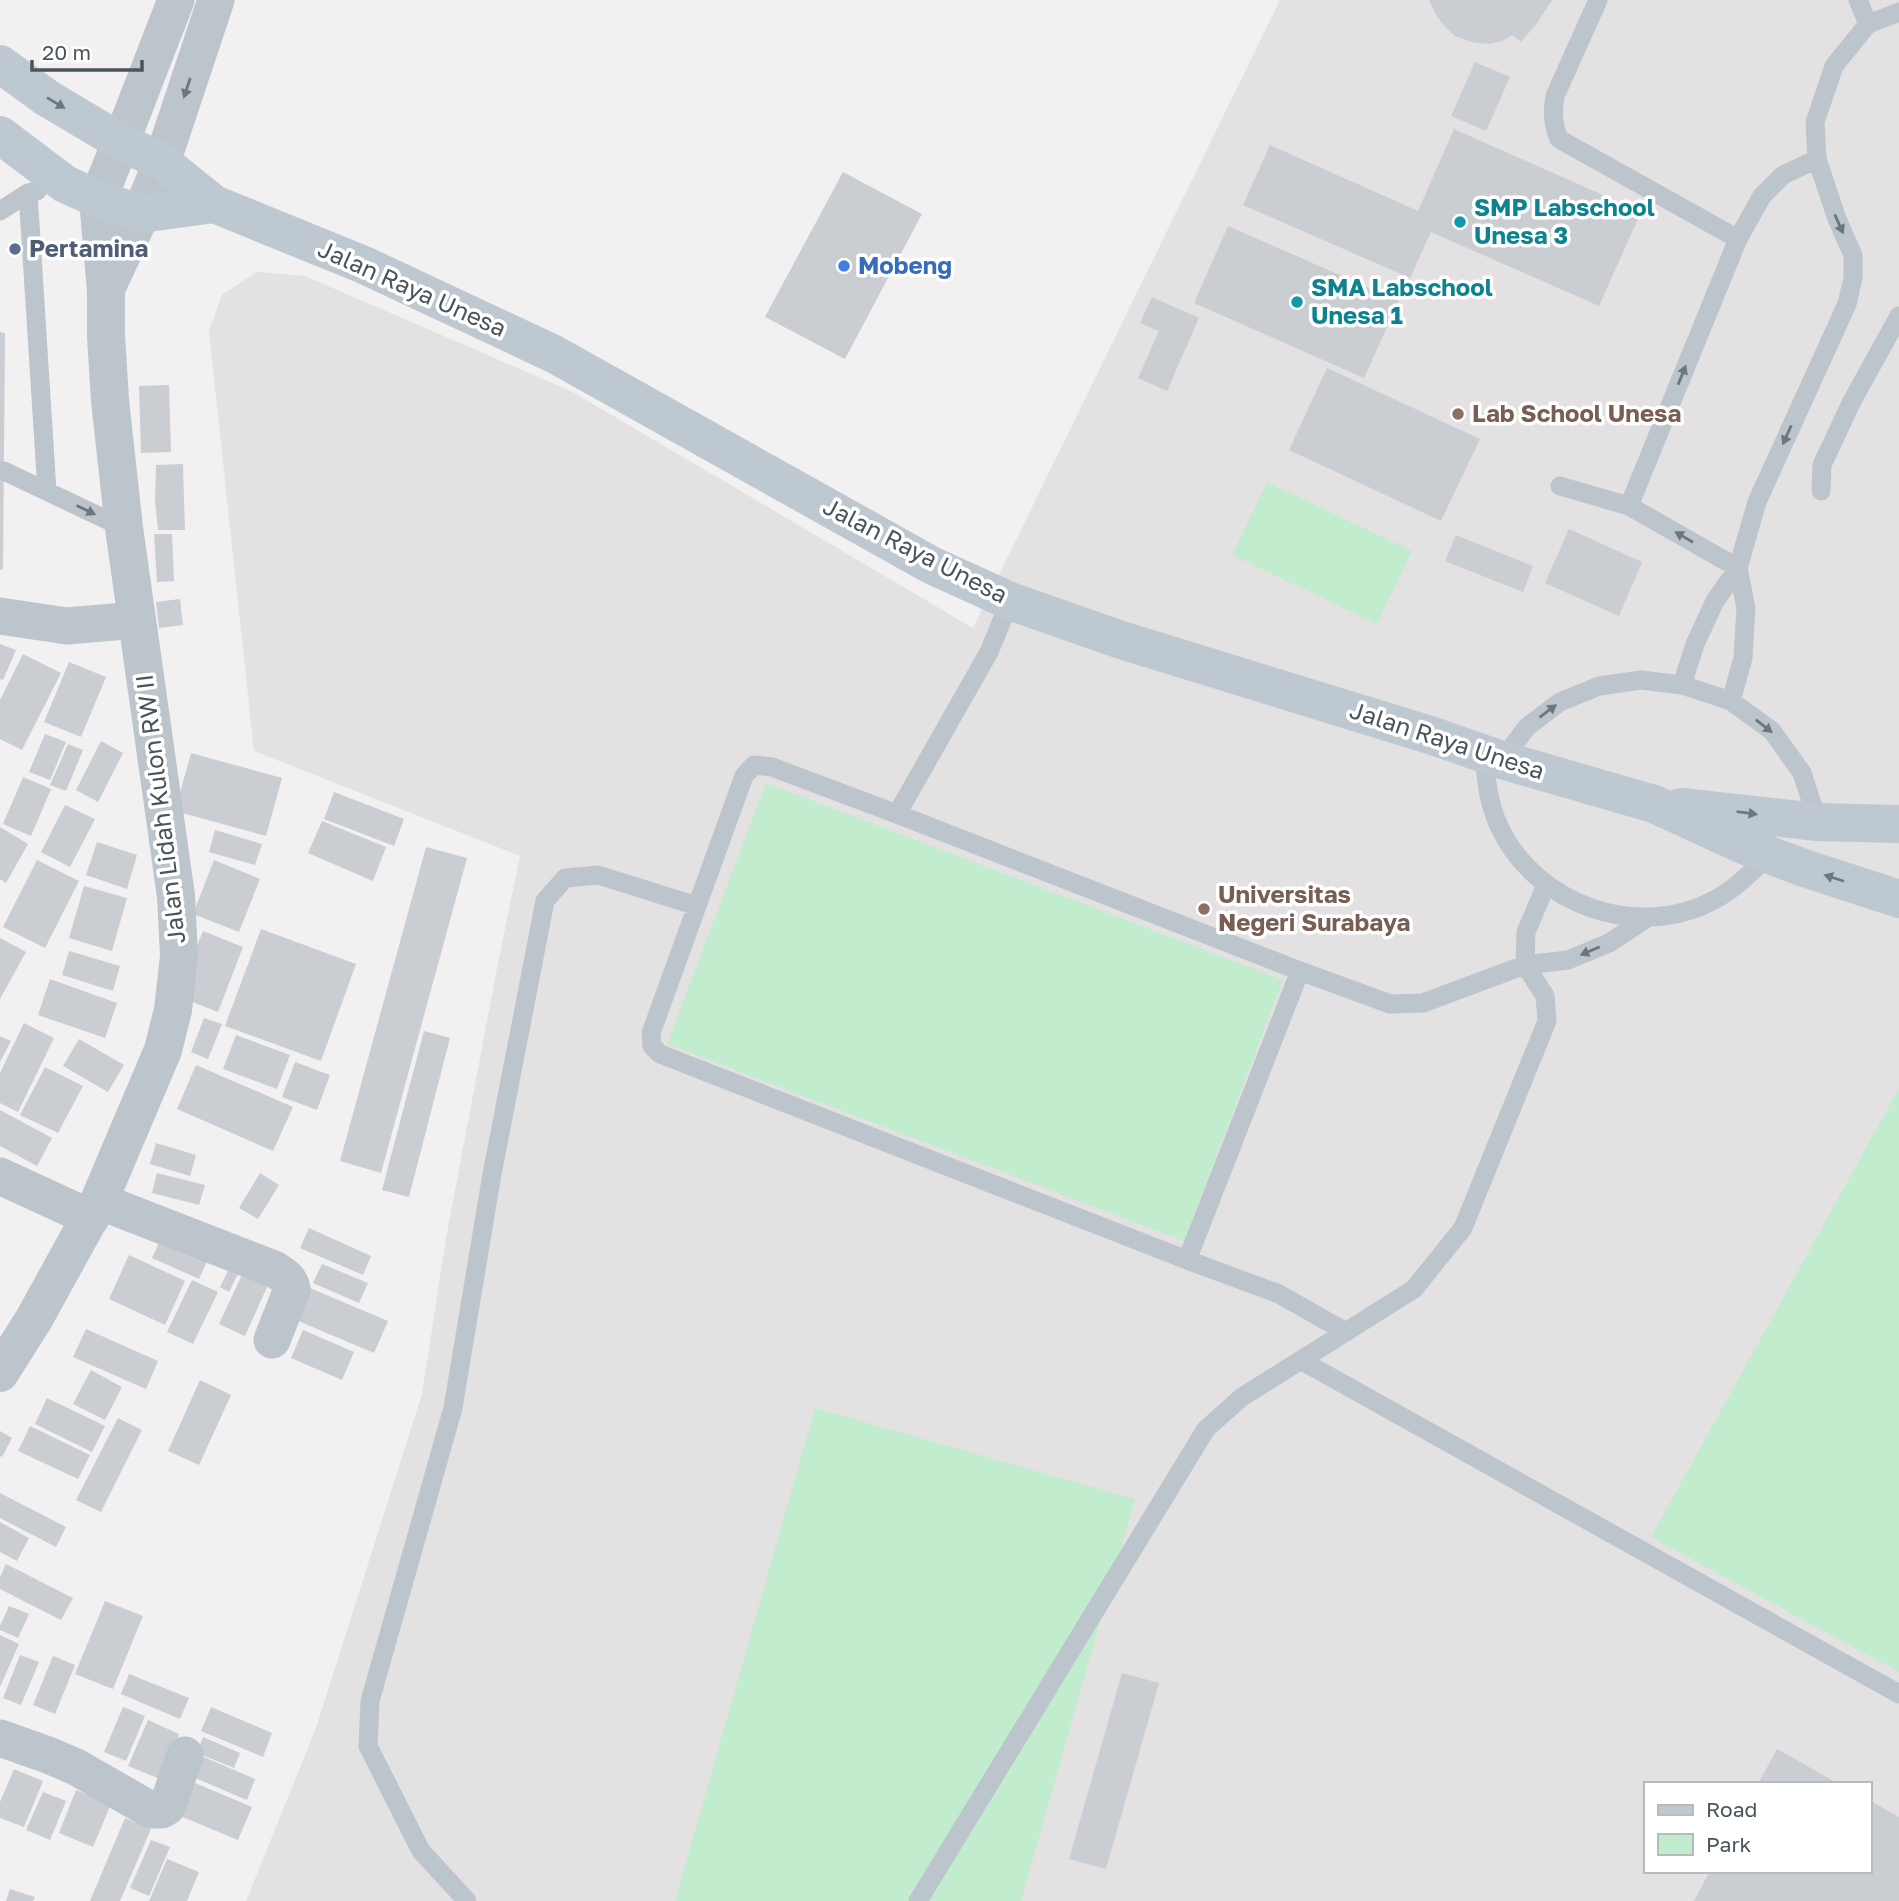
<svg xmlns="http://www.w3.org/2000/svg" width="1899" height="1901" font-family="'Golos Text',sans-serif">
	<rect width="100%" height="100%" fill="#f2f0f0"/>
	<path fill="#e3e1e1" fill-rule="evenodd" d="M1280 0H1899V1901H246L316 1728 422 1394 446 1238 498 963 520 856 254 751 209 331 222 295 257 272 305 276 571 391 973 628ZM1645 1784H1869V1871H1645Z"/>
	<path fill="#c2ecce" d="M1267 482 1412 551 1377 624 1232 555Z
		M766 783 1283 980 1184 1241 667 1044Z
		M1899 1088V1672L1651 1537Z
		M815 1408 1135 1499 1021 1901H675Z"/>
	<path fill="#cacdd2" d="M1429 0H1552L1537 23 1521 42 1512 35 1502 41 1488 44 1475 43 1455 36 1444 26 1435 13Z
		M1475 62 1510 77 1486 131 1451 116Z
		M1454 129 1641 212 1599 306 1431 232 1410 278 1243 205 1270 145 1418 211Z
		M843 172 922 214 845 359 765 317Z
		M1228 226 1399 301 1364 378 1194 303Z
		M1152 297 1199 318 1167 391 1138 378 1159 331 1140 323Z
		M0 332 5 333 3 570 0 569Z
		M1327 368 1480 439 1441 521 1289 450Z
		M169 385 171 452 141 453 139 386Z
		M183 464 185 530H158L155 501 156 465Z
		M1569 529 1642 562 1619 616 1545 583Z
		M154 534H172L174 581 157 582Z
		M1456 535 1533 566 1523 592 1445 561Z
		M180 599 183 625 159 628 156 602Z
		M0 644 16 650 3 680 0 679Z
		M23 654 61 673 22 750 0 739V700Z
		M69 662 106 677 81 737 44 722Z
		M45 734 66 742 50 780 29 772Z
		M101 741 123 753 98 802 76 790Z
		M68 744 83 750 66 791 50 785Z
		M191 753 282 778 266 836 175 811Z
		M23 777 51 789 31 836 3 824Z
		M334 792 404 819 394 846 324 819Z
		M65 805 95 819 70 867 41 852Z
		M322 821 386 847 373 881 308 853Z
		M0 827 28 844 6 883 0 879Z
		M215 830 262 844 255 865 209 852Z
		M97 842 137 855 127 889 86 875Z
		M426 847 467 858 381 1173 340 1161Z
		M37 860 79 881 45 948 3 927Z
		M214 860 260 879 239 932 193 914Z
		M84 886 127 898 112 951 69 938Z
		M261 929 356 964 321 1061 225 1026Z
		M203 931 243 947 218 1012 177 996Z
		M0 938 26 952 0 999Z
		M69 951 120 966 113 991 62 975Z
		M50 979 117 1003 105 1038 38 1015Z
		M204 1018 222 1024 208 1059 191 1052Z
		M24 1023 54 1038 18 1112 0 1103V1073Z
		M424 1031 450 1038 409 1197 382 1190Z
		M236 1035 290 1055 277 1089 223 1069Z
		M0 1036 11 1041 0 1062Z
		M79 1039 124 1065 108 1092 63 1066Z
		M295 1062 330 1075 317 1110 282 1097Z
		M196 1065 293 1107 273 1151 177 1109Z
		M45 1067 83 1086 58 1133 20 1115Z
		M0 1110 52 1138 37 1166 0 1146Z
		M156 1143 196 1155 190 1176 150 1164Z
		M157 1173 205 1185 199 1205 152 1193Z
		M260 1173 279 1185 258 1219 239 1208Z
		M309 1228 371 1256 363 1275 300 1248Z
		M163 1234 210 1255 199 1279 152 1258Z
		M129 1255 185 1281 165 1325 109 1299Z
		M236 1255 245 1260 229 1292 220 1287Z
		M247 1264 272 1276 245 1336 219 1324Z
		M322 1264 368 1283 359 1303 313 1283Z
		M192 1280 218 1292 193 1344 167 1332Z
		M310 1288 388 1321 374 1353 296 1320Z
		M86 1329 158 1361 146 1389 73 1357Z
		M303 1330 354 1352 342 1380 291 1358Z
		M91 1370 122 1387 105 1420 73 1404Z
		M200 1380 231 1395 199 1465 168 1451Z
		M47 1398 105 1426 92 1452 35 1424Z
		M118 1418 142 1430 101 1512 76 1500Z
		M30 1426 90 1455 78 1479 18 1451Z
		M0 1431 12 1438 2 1457 0 1456Z
		M0 1493 66 1527 56 1547 0 1518Z
		M0 1522 29 1538 17 1561 0 1552Z
		M6 1564 73 1598 61 1620 0 1589V1577Z
		M105 1601 143 1616 113 1689 75 1674Z
		M9 1606 29 1614 18 1638 0 1630V1626Z
		M0 1635 19 1644 0 1687Z
		M20 1655 39 1662 21 1705 3 1698Z
		M53 1656 75 1665 55 1714 33 1705Z
		M1122 1673 1159 1683 1106 1869 1069 1859Z
		M129 1674 189 1698 180 1719 121 1694Z
		M123 1707 145 1716 126 1761 104 1752Z
		M211 1707 272 1733 263 1757 201 1731Z
		M148 1720 179 1734 160 1779 128 1766Z
		M203 1737 240 1753 234 1768 197 1753Z
		M1777 1749 1839 1784H1758Z
		M197 1754 255 1779 247 1800 188 1775Z
		M14 1769 43 1781 24 1827 0 1818V1802Z
		M188 1780 252 1807 238 1840 173 1813Z
		M76 1790 111 1804 93 1847 59 1833Z
		M43 1792 66 1801 50 1840 26 1830Z
		M1869 1800 1899 1817V1901H1694L1710 1871H1869Z
		M125 1818 151 1829 120 1901H90Z
		M151 1840 170 1847 149 1896 130 1888Z
		M167 1859 199 1872 187 1901H149Z
		M10 1889 35 1897 33 1901H6Z"/>
	<g fill="none" stroke-linecap="round" stroke-linejoin="round">
		<path stroke="#bcc5cb" stroke-width="19" d="M1598 0 1555 96C1552 112 1553 124 1559 139L1738 239
			M1858 0 1868 24
			M28 193 47 491
			M0 211 28 193 37 191
			M4 471 124 528
			M1560 486 1629 506 1738 568 1715 601 1695 644 1682 685
			M1821 491 1822 465 1852 401 1899 316
			M1629 506 1738 239 1762 196 1783 175 1817 159
			M1731 701 1743 658 1746 608 1738 568 1757 502 1847 304 1853 278V255L1837 219 1817 159 1815 122 1834 66 1868 24 1899 12
			M1484 753C1486 778 1488 803 1499 826 1535 905 1639 942 1716 899 1736 888 1752 872 1768 855
			M1502 760 1527 727 1560 702 1599 686 1641 680 1682 685 1731 701 1772 731 1802 773 1818 822
			M754 765 772 767 897 814 1300 971 1187 1260 660 1054 652 1046 651 1033 744 776Z
			M897 814 989 652 1010 601
			M1300 971 1390 1004 1423 1003 1525 965 1568 960 1609 943 1647 918
			M1187 1260 1279 1294 1346 1332
			M1302 1361 1899 1694
			M467 1901 421 1851 368 1746 370 1701 453 1408 492 1174 545 901 565 878 598 875 697 906
			M918 1901 1206 1429 1242 1397 1414 1289 1463 1228 1547 1021 1545 996 1525 965 1526 932 1546 885"/>
		<path stroke="#bcc5cb" stroke-width="37" d="M121 142 176 0
			M162 162 216 0
			M0 616 67 626 137 620
			M0 1176 91 1218
			M99 1201 274 1269C283 1275 290 1278 292 1289L272 1340
			M0 1738 48 1755 76 1767 151 1810H162L167 1807 185 1755"/>
		<path stroke="#bcc5cb" stroke-width="38" d="M106 289 141 214 162 162
			M0 1373 34 1319 99 1201 163 1050 173 1010 179 956 176 896 124 528 110 400 106 336V291L98 199 121 142"/>
		<path stroke="#bdc8d0" stroke-width="38" d="M0 64 47 98 121 142 162 162 214 204 364 265 554 354 931 565 1010 601 1118 639 1430 735 1502 760 1654 804 1743 845 1804 868 1899 899
			M0 135 65 184 98 199 141 214 214 204
			M1681 807 1818 822 1899 824"/>
	</g>
	<defs><path id="oneway-solid" d="M-6-.8H1V-3.2L6.5 0L1 3.2V.8H-6Z" transform="scale(1.75)"/></defs>
	<g fill="#6c767d">
		<use href="#oneway-solid" transform="translate(187 88) rotate(108)"/>
		<use href="#oneway-solid" transform="translate(1839 224) rotate(66)"/>
		<use href="#oneway-solid" transform="translate(1682 375) rotate(-68)"/>
		<use href="#oneway-solid" transform="translate(1787 435) rotate(114)"/>
		<use href="#oneway-solid" transform="translate(86 510) rotate(26)"/>
		<use href="#oneway-solid" transform="translate(1684 537) rotate(-150)"/>
		<use href="#oneway-solid" transform="translate(1548 711) rotate(-37)"/>
		<use href="#oneway-solid" transform="translate(1764 726) rotate(38)"/>
		<use href="#oneway-solid" transform="translate(1590 951) rotate(157)"/>
	</g>
	<g fill="#6c777e">
		<use href="#oneway-solid" transform="translate(56 103) rotate(31)"/>
		<use href="#oneway-solid" transform="translate(1747 813) rotate(7)"/>
		<use href="#oneway-solid" transform="translate(1834 878) rotate(-162)"/>
	</g>
	<g fill="#0f9aa8" stroke="#fff" stroke-width="2.5">
		<circle cx="1460" cy="222" r="7"/>
		<circle cx="1297" cy="302" r="7"/>
	</g>
	<circle fill="#5c6f8a" stroke="#fff" stroke-width="2.5" cx="15" cy="249" r="7"/>
	<circle fill="#3f7fe0" stroke="#fff" stroke-width="2.5" cx="844" cy="266" r="7"/>
	<g fill="#8d6e63" stroke="#fff" stroke-width="2.5">
		<circle cx="1458" cy="414" r="7"/>
		<circle cx="1204" cy="909" r="7"/>
	</g>
	<g text-anchor="middle" stroke-width="7" stroke-linejoin="round" paint-order="stroke">
		<g font-size="24" font-weight="bold" fill="#0d838f" stroke="#fff" text-anchor="start">
			<text x="1474" y="216">SMP Labschool<tspan x="1474" dy="28">Unesa 3</tspan></text>
			<text x="1311" y="296">SMA Labschool<tspan x="1311" dy="28">Unesa 1</tspan></text>
		</g>
		<g font-size="24" font-weight="bold" fill="#4e5e75" stroke="#fff" text-anchor="start">
			<text x="29" y="257">Pertamina</text>
		</g>
		<g font-size="24" font-weight="bold" fill="#366cbe" stroke="#fff" text-anchor="start">
			<text x="858" y="274">Mobeng</text>
		</g>
		<g font-size="24" fill="#49545b" stroke="#fff">
			<text transform="translate(412 289) rotate(24)" y="8">Jalan Raya Unesa</text>
			<text transform="translate(915 551) rotate(27)" y="8">Jalan Raya Unesa</text>
			<text transform="translate(1447 741) rotate(18)" y="8">Jalan Raya Unesa</text>
			<text transform="translate(161 809) rotate(-97)" y="8">Jalan Lidah Kulon RW II</text>
		</g>
		<g font-size="24" font-weight="bold" fill="#785e54" stroke="#fff" text-anchor="start">
			<text x="1472" y="422">Lab School Unesa</text>
			<text x="1218" y="903">Universitas<tspan x="1218" dy="28">Negeri Surabaya</tspan></text>
		</g>
	</g>
	<rect x="1644" y="1782" width="228" height="91" fill="#ffffff" stroke="#b6bbbd" stroke-width="2"/>
	<rect x="1658" y="1805" width="35" height="10" fill="#bdc8d0" stroke="#b6bbbd" stroke-width="2"/>
	<text x="1706" y="1817" font-size="21" fill="#49545b">Road</text>
	<rect x="1658" y="1834" width="35" height="21" fill="#c2ecce" stroke="#b6bbbd" stroke-width="2"/>
	<text x="1706" y="1852" font-size="21" fill="#49545b">Park</text>
	<path d="M32 60v10h110v-10" fill="none" stroke="#49545b" stroke-width="3.5"/>
	<text x="42" y="60" font-size="21" fill="#49545b" stroke="#ffffff" stroke-width="5" paint-order="stroke">20 m</text>
</svg>
